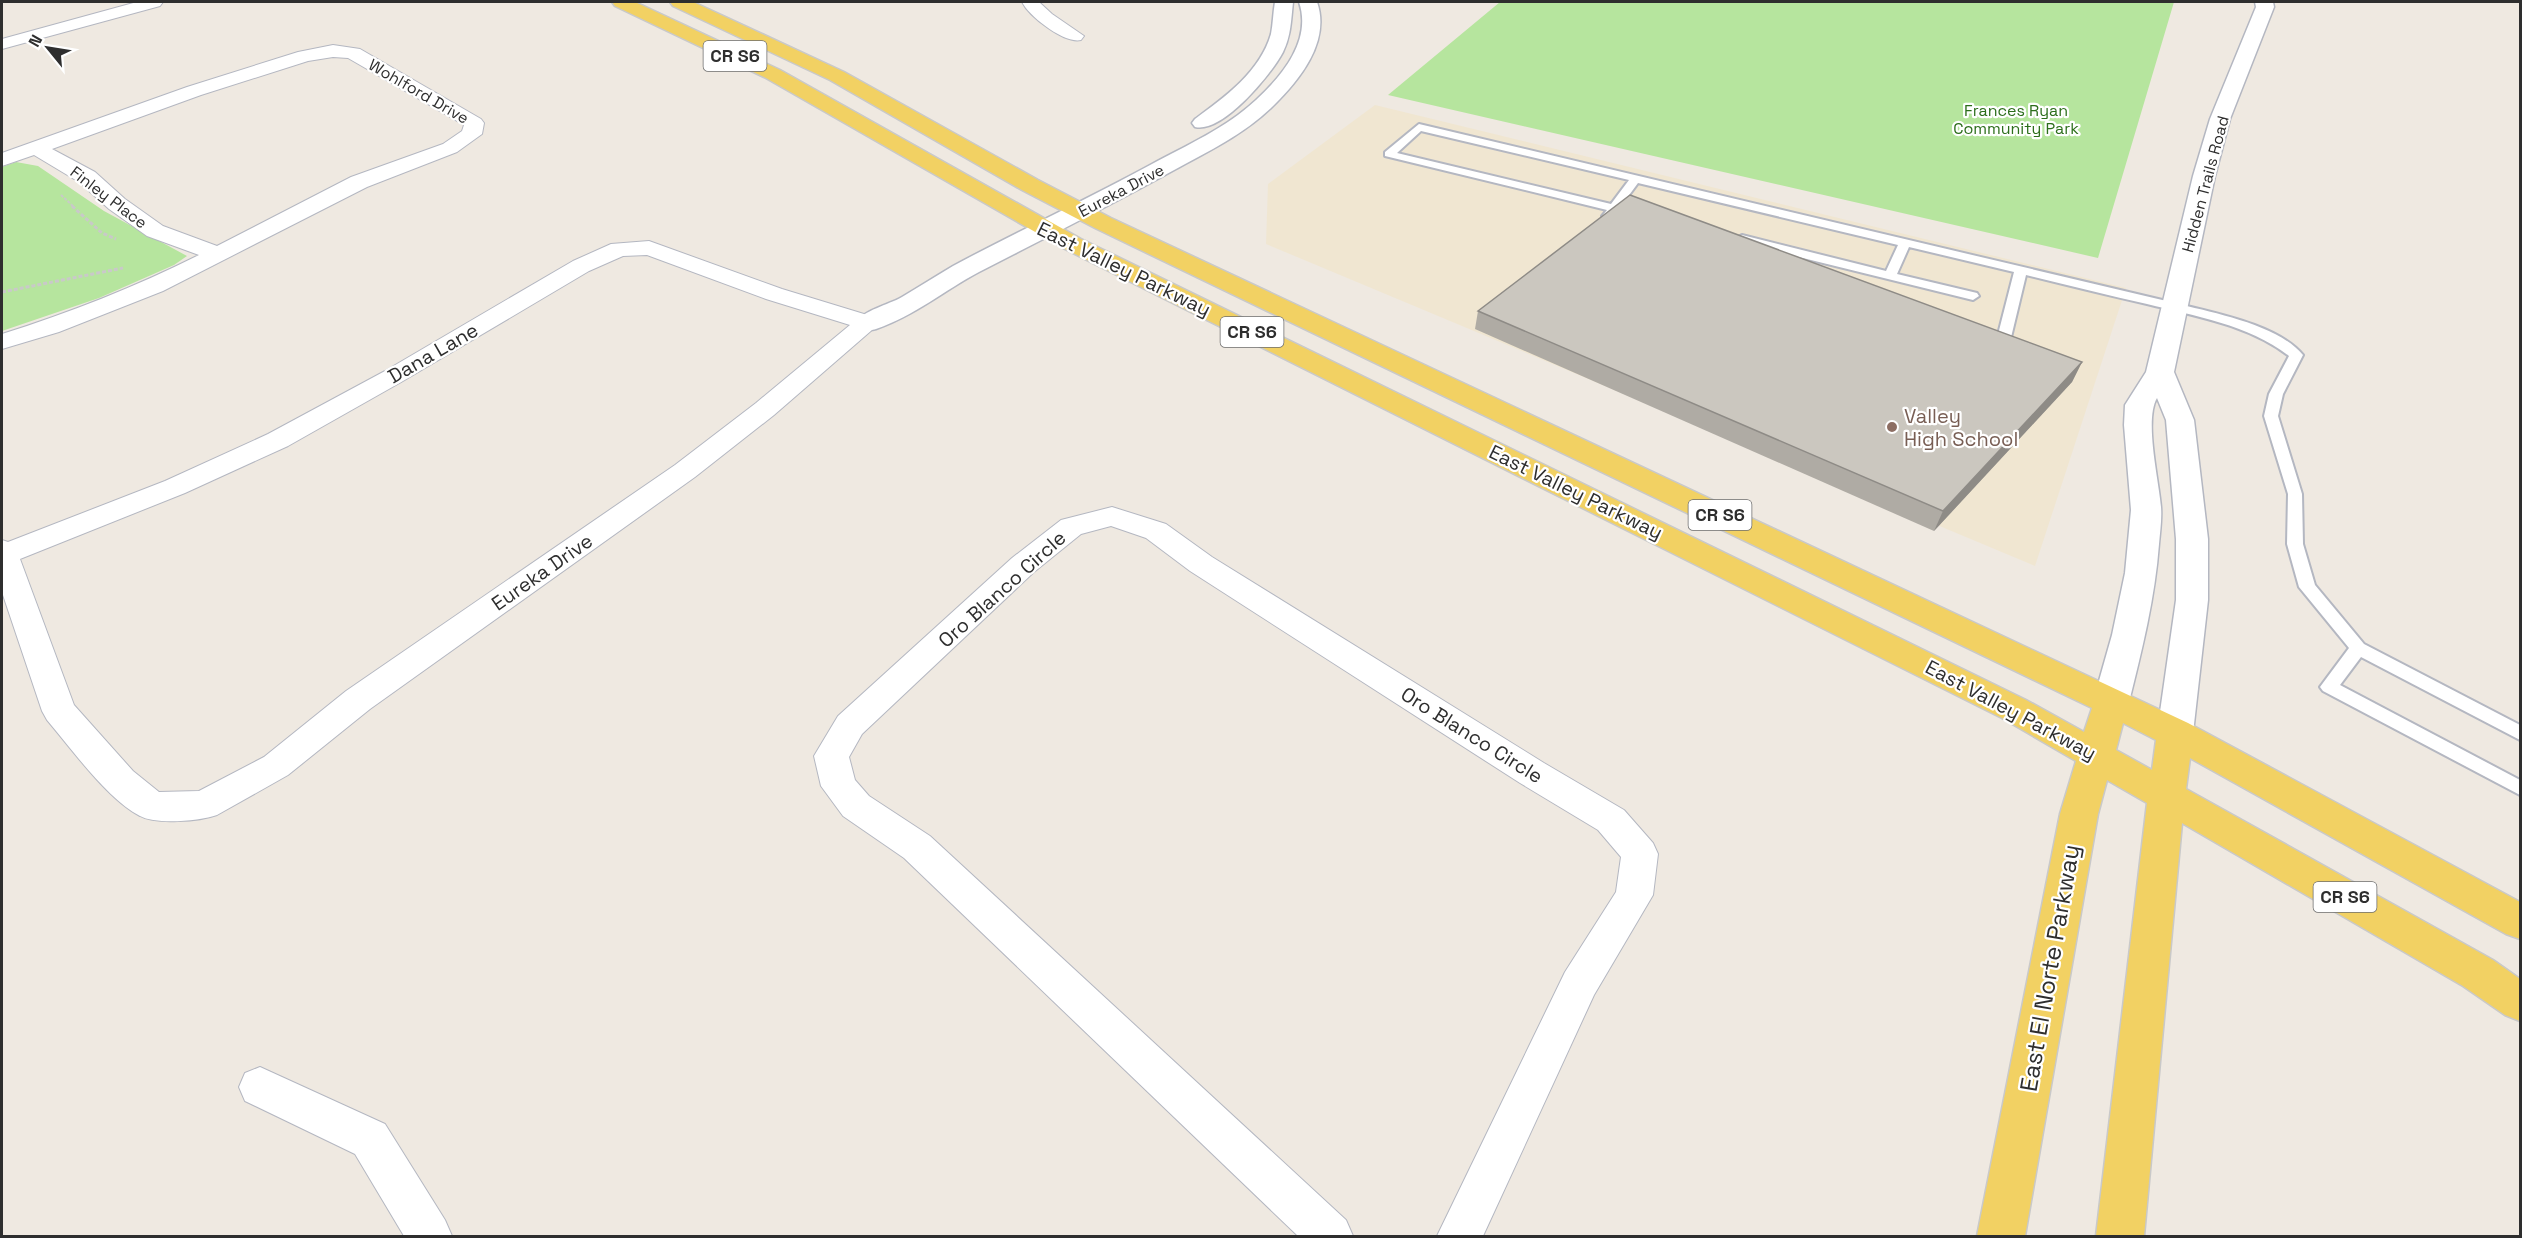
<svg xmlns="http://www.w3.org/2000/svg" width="2522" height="1238" font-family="'Space Grotesk',sans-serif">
	<rect width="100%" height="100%" fill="#efe9e1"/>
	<path fill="#f0e6d1" d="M1375 105 2126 288 2035 566 1266 244 1268 184Z"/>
	<path fill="#b6e59e" d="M1500 2H2174L2098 258 1388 95Z
		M16 162 38 166 104 211 187 256 174 265 99 298 2 331V167Z"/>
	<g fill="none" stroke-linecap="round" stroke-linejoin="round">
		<g stroke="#b4b7c1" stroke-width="4">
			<path id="lane" d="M1419 124 2175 303C2213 313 2277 324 2303 355L2283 394 2278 416 2302 494 2303 544 2315 585 2364 644 2520 725V740L2361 657 2340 685 2520 780V795L2323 691 2320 687 2349 648 2299 587 2287 544 2288 494 2264 416 2269 394 2289 356C2249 325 2195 316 2147 304 2107 295 2066 285 2026 275L2007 354 2005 357H1995L1993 354 2014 272 1909 247 1897 274 1977 293 1979 296 1973 300 1738 242 1736 239 1742 235 1886 271 1898 245 1638 183 1621 206 1639 211V215L1617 212 1612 218H1604L1602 216 1607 210 1385 156V152ZM1421 131 1629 180 1611 204 1397 153Z"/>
		</g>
		<g stroke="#b4b7c1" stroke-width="2">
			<path id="street" d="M137 2H163L160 6 2 49V39Z
				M1022 2H1039L1052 14 1084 36 1081 40C1064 44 1029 16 1022 2Z
				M333 45 360 49 481 119 484 123 482 134 457 152 367 187 163 291 59 332 2 349V334C69 313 135 287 199 255L147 236 109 209 79 182 34 155 2 166V153L187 87 298 52ZM333 57 348 58 464 125 462 131 443 144 351 177 217 246 163 226 125 199 95 172 52 149 201 95 308 61Z
				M649 241 782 289 877 318 880 323 774 415 695 477 370 709 288 775 217 815C200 821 156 825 140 816 107 799 71 748 47 720L42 711 2 592V540L8 542 165 481 268 434 385 371 573 261 611 244ZM647 255 766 299 850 325 756 403 675 465 346 691 264 757 199 791 159 792 133 771 74 705 20 559 185 493 288 446 403 381 589 271 623 256Z
				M1112 507 1166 524 1212 557 1544 763 1624 810 1653 843 1658 854 1653 895 1594 995 1483 1236H1437L1565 972 1616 892 1621 857 1598 830 1520 783 1190 571 1146 538 1111 526 1081 534 1034 572 862 734 849 757 855 780 869 796 930 836 1346 1220 1353 1236H1298L904 858 843 816 821 786 814 756 838 716 1012 558 1061 520Z
				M260 1067 385 1124 445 1220 452 1236H404L355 1154 245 1101 239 1087 245 1073Z"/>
		</g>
		<g stroke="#b4b7c1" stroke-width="3">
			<path id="secondary" d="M1275 2H1293C1291 20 1291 36 1283 52 1271 75 1222 134 1195 127L1192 123 1195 119C1225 97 1260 72 1271 34 1273 24 1273 13 1275 2Z
				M1299 2H1317C1331 42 1299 81 1271 108 1244 134 1209 151 1176 169 1111 205 1045 238 979 272 945 290 914 316 876 329 870 331 866 330 859 328L855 323C864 310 888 305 902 297 919 287 936 276 953 266 1018 231 1086 200 1152 164 1187 145 1226 128 1256 100 1283 75 1312 40 1299 2Z
				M2255 2H2273L2274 7 2230 119 2215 176 2174 372 2194 420 2208 539V600L2193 733 2188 743 2175 746 2162 743 2157 733 2176 600V539L2166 420 2157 398C2144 420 2159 481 2161 507 2162 519 2160 532 2159 544 2155 598 2142 650 2129 702L2123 711 2111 715 2099 711 2093 702 2112 635 2125 573 2131 510 2124 425 2125 405 2146 372 2193 176 2210 119 2256 7Z"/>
		</g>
		<g stroke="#c9c9c9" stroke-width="3">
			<path id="primary" d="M612 2H635L780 70 1081 239 2026 700 2084 732 2092 708 1095 228 1022 190 830 80 673 6 670 2H693L844 72 1038 180 1111 218 2188 723 2520 902V939L2506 934 2190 758 2186 789 2493 960 2520 979V1021L2505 1015 2463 986 2182 823 2144 1236H2096L2147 803 2107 780 2098 814 2025 1236H1977L2060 814 2076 761 2002 718 1065 249 766 78 615 6ZM2123 723 2156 740 2152 770 2116 750Z"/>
		</g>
		<path stroke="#c9c9c9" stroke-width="2" stroke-dasharray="3 1.5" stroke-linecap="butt" d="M61 195 74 207"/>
		<path stroke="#c9c9c9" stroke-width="3" stroke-dasharray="4 2" stroke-linecap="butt" d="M72 206 102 233 116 239
			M2 292 123 268"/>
		<use href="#lane" fill="#fff" fill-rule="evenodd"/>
		<use href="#street" fill="#fff" fill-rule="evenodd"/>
		<use href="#secondary" fill="#fff" fill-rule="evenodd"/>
		<use href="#primary" fill="#f2d163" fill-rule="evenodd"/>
	</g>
	<path fill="#afaba4" d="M1478 311 2082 362 2072 382 1934 531 1475 329Z"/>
	<path fill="#8e8b86" d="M2082 362 2072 382 1934 531 1943 511Z"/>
	<path fill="#cbc7bf" stroke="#8e8b86" stroke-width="1.5" d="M1630 195 2082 362 1943 511 1478 311Z"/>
	<circle fill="#8d6e63" stroke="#fff" stroke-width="2" cx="1892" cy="427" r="6"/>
	<g text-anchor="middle" stroke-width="4.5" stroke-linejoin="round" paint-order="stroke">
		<g font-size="16" fill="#2e2e2e" stroke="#fff">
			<text transform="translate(419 91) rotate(30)" y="6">Wohlford Drive</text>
			<text transform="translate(2205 184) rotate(-75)" y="6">Hidden Trails Road</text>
			<text transform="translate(1121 190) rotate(-28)" y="6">Eureka Drive</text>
			<text transform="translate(109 197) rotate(37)" y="6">Finley Place</text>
		</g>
		<g font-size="16" fill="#2c6e1b" stroke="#fff">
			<text x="2016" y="116">Frances Ryan<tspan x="2016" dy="18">Community Park</tspan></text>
		</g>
		<g fill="#fff" stroke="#6d6d6d" stroke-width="1.5">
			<rect x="703.5" y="41" width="63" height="30" rx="4.5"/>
			<rect x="1220.5" y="317" width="63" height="30" rx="4.5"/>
			<rect x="1688.5" y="500" width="63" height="30" rx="4.5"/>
			<rect x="2313.5" y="882" width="63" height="30" rx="4.5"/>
		</g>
		<g font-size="18" font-weight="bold" fill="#2e2e2e">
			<text x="735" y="62">CR S6</text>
			<text x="1252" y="338">CR S6</text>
			<text x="1720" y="521">CR S6</text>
			<text x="2345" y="903">CR S6</text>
		</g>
		<g font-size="20" fill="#2e2e2e" stroke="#fff">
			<text transform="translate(1124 269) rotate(26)" y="7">East Valley Parkway</text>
			<text transform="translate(433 353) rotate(-30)" y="7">Dana Lane</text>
			<text transform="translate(1576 492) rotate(26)" y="7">East Valley Parkway</text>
			<text transform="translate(542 572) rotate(-35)" y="7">Eureka Drive</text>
			<text transform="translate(1002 589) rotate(-42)" y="7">Oro Blanco Circle</text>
			<text transform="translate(2011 710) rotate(28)" y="7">East Valley Parkway</text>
			<text transform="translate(1472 735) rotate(32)" y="7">Oro Blanco Circle</text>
		</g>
		<g font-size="20" fill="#785e54" stroke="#fff" text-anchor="start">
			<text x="1904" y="423">Valley<tspan x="1904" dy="23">High School</tspan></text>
		</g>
		<g font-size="24" fill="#2e2e2e" stroke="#fff">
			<text transform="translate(2050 968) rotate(-80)" y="8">East El Norte Parkway</text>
		</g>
	</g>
	<rect width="2522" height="1238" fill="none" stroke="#2e2e2e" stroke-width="6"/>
	<g transform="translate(48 48) rotate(300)" stroke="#ffffff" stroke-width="4.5" paint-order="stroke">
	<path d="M0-4.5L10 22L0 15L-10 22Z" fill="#2e2e2e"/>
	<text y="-9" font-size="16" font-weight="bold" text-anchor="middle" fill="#2e2e2e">N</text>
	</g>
</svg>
